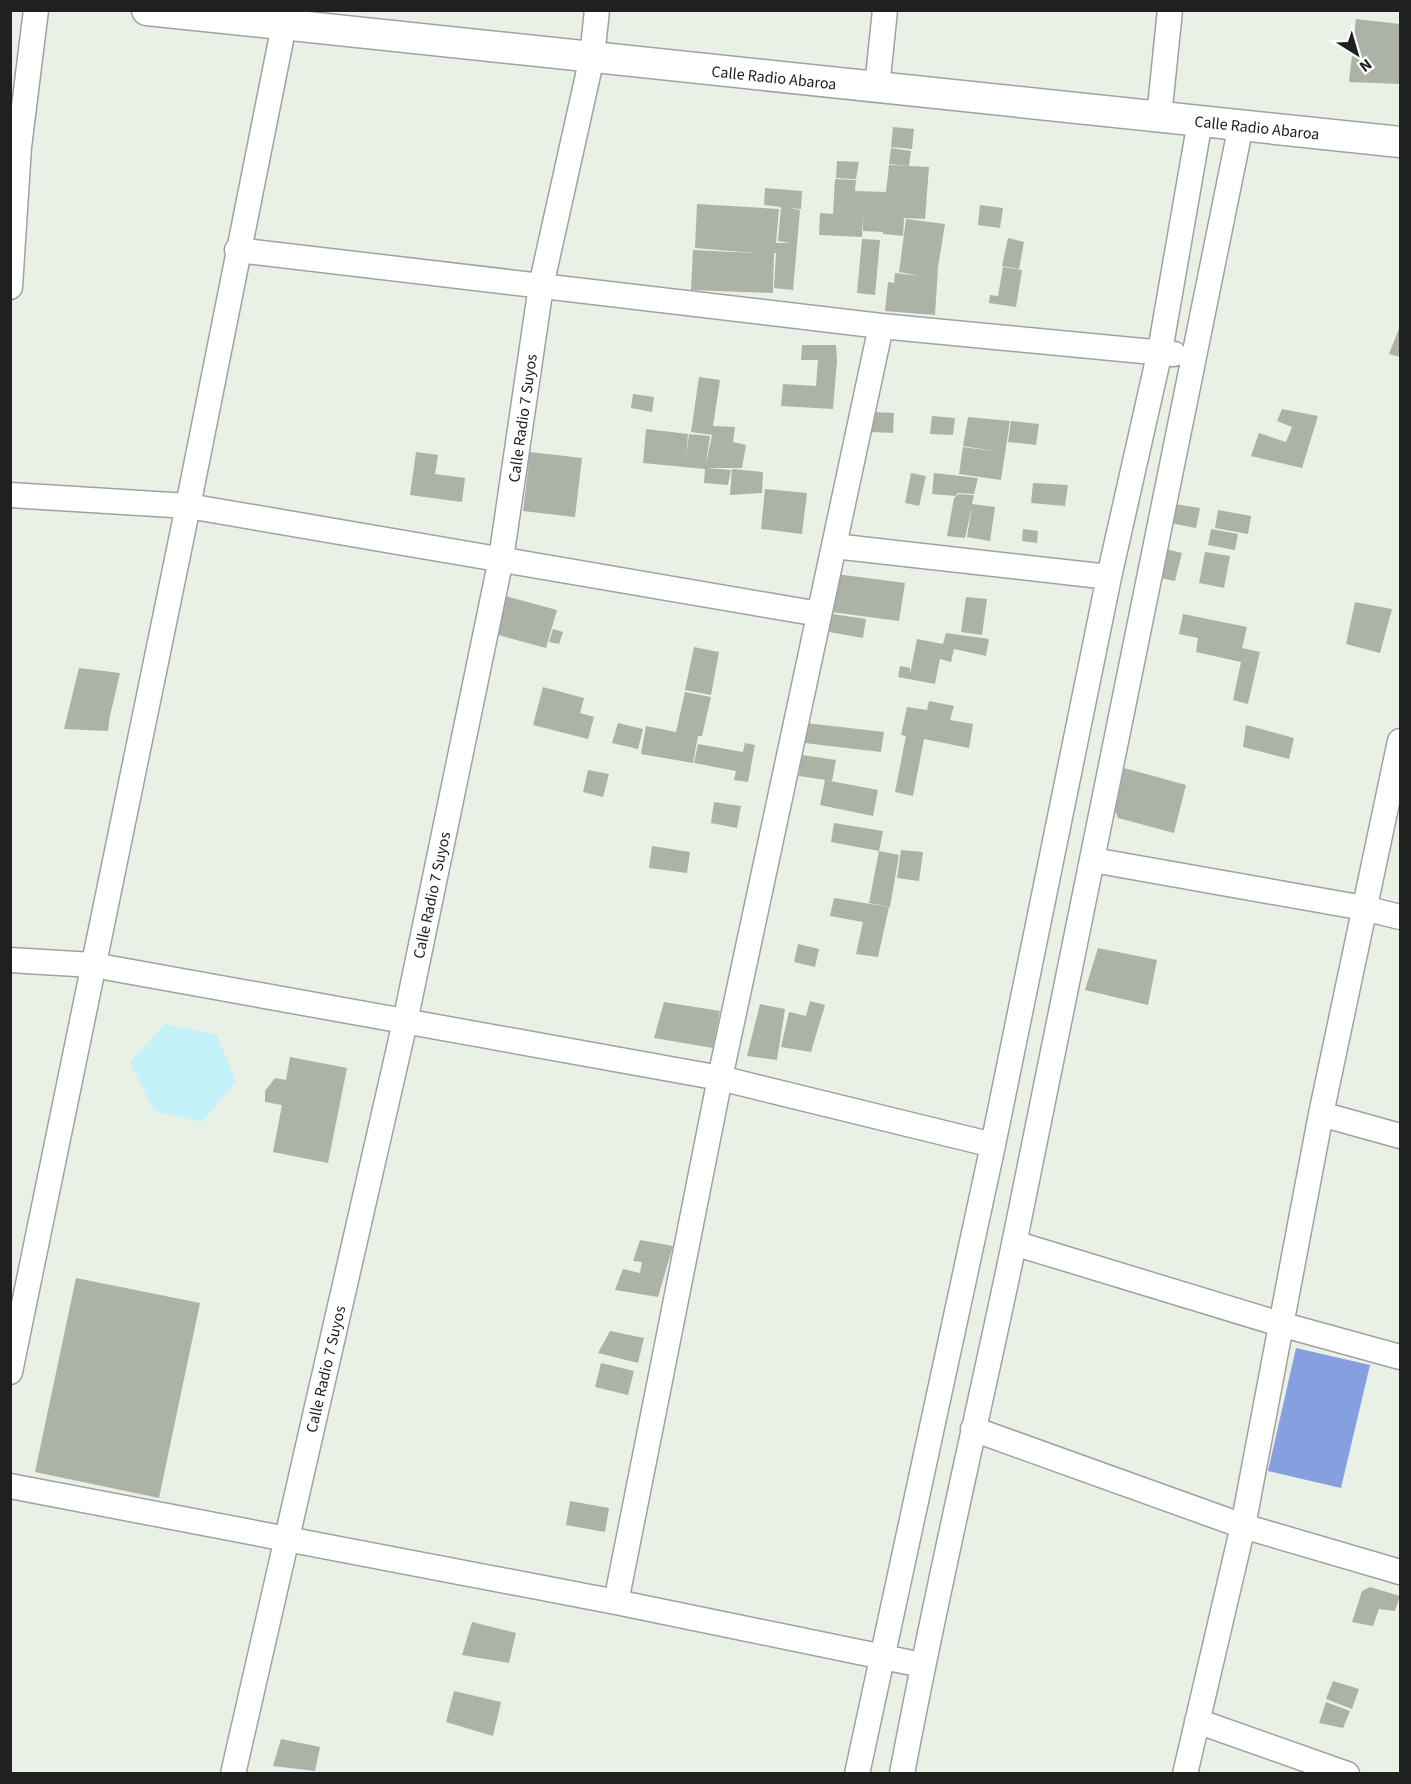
<svg xmlns="http://www.w3.org/2000/svg" width="1411" height="1784" font-family="'Source Sans 3',sans-serif">
	<rect width="100%" height="100%" fill="#e9f1e7"/>
	<path fill="#c5f1f9" d="M165 1024 217 1035 236 1082 202 1122 154 1111 130 1062Z"/>
	<path fill="#86a0df" d="M1296 1348 1370 1365 1341 1488 1268 1471Z"/>
	<path fill="#acb3a6" d="M1356 19 1400 24V84L1349 82Z
		M893 127 914 129 912 149 891 147Z
		M891 148 911 151 909 166 889 164Z
		M837 161 859 162 856 179 836 178Z
		M889 165 929 167 925 219 903 218 904 219 903 236 883 234 884 217 883 232 863 231V215L862 237 819 235 820 213 833 214 835 179 856 180 855 191 886 192Z
		M765 188 802 191 801 209 788 208 800 210 793 290 774 288 776 253H774L773 293 691 290 693 250 755 253 695 248 697 204 779 209 776 243H790L778 241 781 207 764 205Z
		M980 205 1003 208 1000 228 978 225Z
		M906 219 945 224 938 267 935 315 885 311 888 282 894 283 895 273 920 276 899 272Z
		M1008 238 1024 242 1019 269 1002 266Z
		M862 239 880 240 875 295 857 293Z
		M1003 267 1022 270 1016 307 989 303 990 295 998 296Z
		M1400 326V357L1389 354Z
		M802 345H836L837 361 833 409 781 406 783 384 816 386 818 360H801Z
		M699 377 720 380 713 426 735 427 733 442 746 445 742 468H707L731 470 728 485 704 483 705 469 643 463 646 429 688 434 686 456 689 434 710 436 706 464 712 435 691 432Z
		M633 394 654 397 652 412 631 408Z
		M1282 409 1318 416 1302 468 1251 456 1259 433 1286 442 1292 427 1277 421Z
		M872 412 894 413 893 433 871 432Z
		M932 416 955 418 953 435 930 434Z
		M968 417 1010 421 1001 480 959 474 963 447 1000 452 963 446Z
		M1011 421 1039 424 1036 445 1008 442Z
		M416 452 438 455 435 474 465 478 462 502 410 495Z
		M530 452 582 458 575 517 523 511Z
		M732 469 763 472 762 493 730 495Z
		M911 473 926 476 919 506 905 503Z
		M934 473 978 478 974 494 958 493 956 496 932 494Z
		M1033 483 1068 485 1065 506 1031 503Z
		M765 489 807 493 802 534 761 529Z
		M959 494 974 495 972 504 995 507 990 541 967 537 972 506 965 538 947 536 954 498Z
		M1174 504 1200 508 1196 528 1170 523Z
		M1218 510 1251 516 1248 534 1215 528Z
		M1023 529 1038 531 1037 543 1022 541Z
		M1211 529 1238 534 1235 550 1208 545Z
		M1162 548 1182 553 1175 581 1156 577Z
		M1205 552 1230 556 1224 588 1199 583Z
		M836 574 905 583 899 621 831 612Z
		M502 595 557 610 546 648 491 633Z
		M966 597 987 599 982 635 961 632Z
		M1355 602 1392 609 1380 653 1346 644Z
		M832 614 866 619 863 638 829 632Z
		M1183 614 1247 627 1242 648 1260 652 1248 704 1233 700 1241 662 1196 652 1198 638 1179 634Z
		M553 629 563 632 559 644 549 642Z
		M946 633 989 639 986 656 954 649 951 662 940 659 935 684 898 677 900 666 910 668V674L917 639 943 644Z
		M694 647 719 652 711 695 685 690Z
		M79 668 120 673 110 716 108 731 64 729Z
		M543 687 584 698 580 713 594 717 588 739 533 725Z
		M685 692 711 697 702 736H698L693 763 641 754 646 726 676 732Z
		M929 701 954 706 950 720 973 724 969 748 924 739 913 796 895 792 906 736 901 735 907 707 927 710Z
		M618 723 643 729 638 749 612 743Z
		M806 723 884 732 881 752 804 743Z
		M1246 725 1294 738 1289 759 1243 747Z
		M745 743 755 745 748 782 734 780 736 771 694 763 698 744 743 752Z
		M802 755 836 760 832 781 799 776Z
		M1124 768 1186 785 1174 833 1118 818 1115 810Z
		M588 770 609 774 603 797 583 792Z
		M825 780 878 790 873 816 820 805Z
		M714 802 741 806 737 828 711 823Z
		M834 823 883 831 879 851 831 842Z
		M652 846 690 852 687 873 649 868Z
		M901 850 923 852 919 881 897 878Z
		M879 851 899 855 890 907 869 903Z
		M834 898 889 907 878 957 856 954 863 922 830 916Z
		M798 944 819 949 815 967 794 962Z
		M1098 948 1157 960 1148 1005 1085 990Z
		M810 1001 825 1005 811 1052 781 1047 789 1012 806 1016Z
		M664 1002 720 1011 713 1048 654 1038Z
		M760 1004 785 1009 777 1060 747 1056Z
		M290 1057 347 1068 328 1163 273 1152 282 1105 265 1102V1091L275 1078 286 1080Z
		M640 1240 673 1246 658 1297 615 1290 623 1269 640 1273 642 1262 633 1261Z
		M76 1278 200 1303 159 1498 35 1472Z
		M610 1331 644 1338 638 1363 598 1353Z
		M601 1363 634 1371 628 1395 595 1387Z
		M570 1501 609 1508 605 1532 566 1525Z
		M1370 1587 1400 1596 1395 1611 1379 1609 1373 1626 1352 1622 1362 1591Z
		M472 1622 516 1633 509 1663 462 1655Z
		M1333 1681 1359 1689 1352 1709 1326 1699Z
		M454 1691 501 1702 493 1736 446 1722Z
		M1326 1702 1350 1711 1343 1728 1319 1723Z
		M281 1739 320 1747 315 1771 273 1766Z"/>
	<g fill="none" stroke-linecap="round" stroke-linejoin="round">
		<g stroke="#a1a1a1" stroke-width="27">
			<path id="minor" d="M877 87 885 10
				M1159 117 1170 10
				M237 250 881 326 1174 354
				M10 287 19 147 36 10
				M10 495 188 506 819 614
				M834 546 1109 577
				M1093 860 1364 908 1400 917
				M10 960 93 965 720 1078 993 1145
				M1321 1114 1400 1136
				M1014 1243 1280 1324 1400 1357
				M10 1372 188 506 284 25
				M973 1429 1243 1526 1400 1572
				M10 1486 616 1602 922 1665
				M616 1602 720 1078 881 326
				M1197 1721 1347 1774
				M233 1774 405 1022 501 559 541 286 592 57 597 10
				M857 1774 993 1145 1109 577 1160 351 1200 121
				M902 1774C935 1596 977 1421 1014 1244 1092 872 1164 498 1241 125
				M1185 1774 1243 1526 1321 1114 1400 741"/>
		</g>
		<g stroke="#a1a1a1" stroke-width="33">
			<path id="tertiary" d="M147 10 1400 142"/>
		</g>
		<use href="#minor" stroke="#fff" stroke-width="24"/>
		<use href="#tertiary" stroke="#fff" stroke-width="30"/>
	</g>
	<g text-anchor="middle" stroke-width="6" stroke-linejoin="round" paint-order="stroke">
		<g font-size="16" fill="#202020" stroke="#fff">
			<text transform="translate(774 77) rotate(6)" y="6">Calle Radio Abaroa</text>
			<text transform="translate(1257 127) rotate(6)" y="6">Calle Radio Abaroa</text>
			<text transform="translate(522 418) rotate(-82)" y="6">Calle Radio 7 Suyos</text>
			<text transform="translate(431 895) rotate(-78)" y="6">Calle Radio 7 Suyos</text>
			<text transform="translate(325 1369) rotate(-77)" y="6">Calle Radio 7 Suyos</text>
		</g>
	</g>
	<rect width="1411" height="1784" fill="none" stroke="#202020" stroke-width="24"/>
	<g transform="translate(1357 54) rotate(143)" stroke="#ffffff" stroke-width="4.5" paint-order="stroke">
	<path d="M0-4.5L10 22L0 15L-10 22Z" fill="#202020"/>
	<text y="-9" font-size="16" font-weight="bold" text-anchor="middle" fill="#202020">N</text>
	</g>
</svg>
